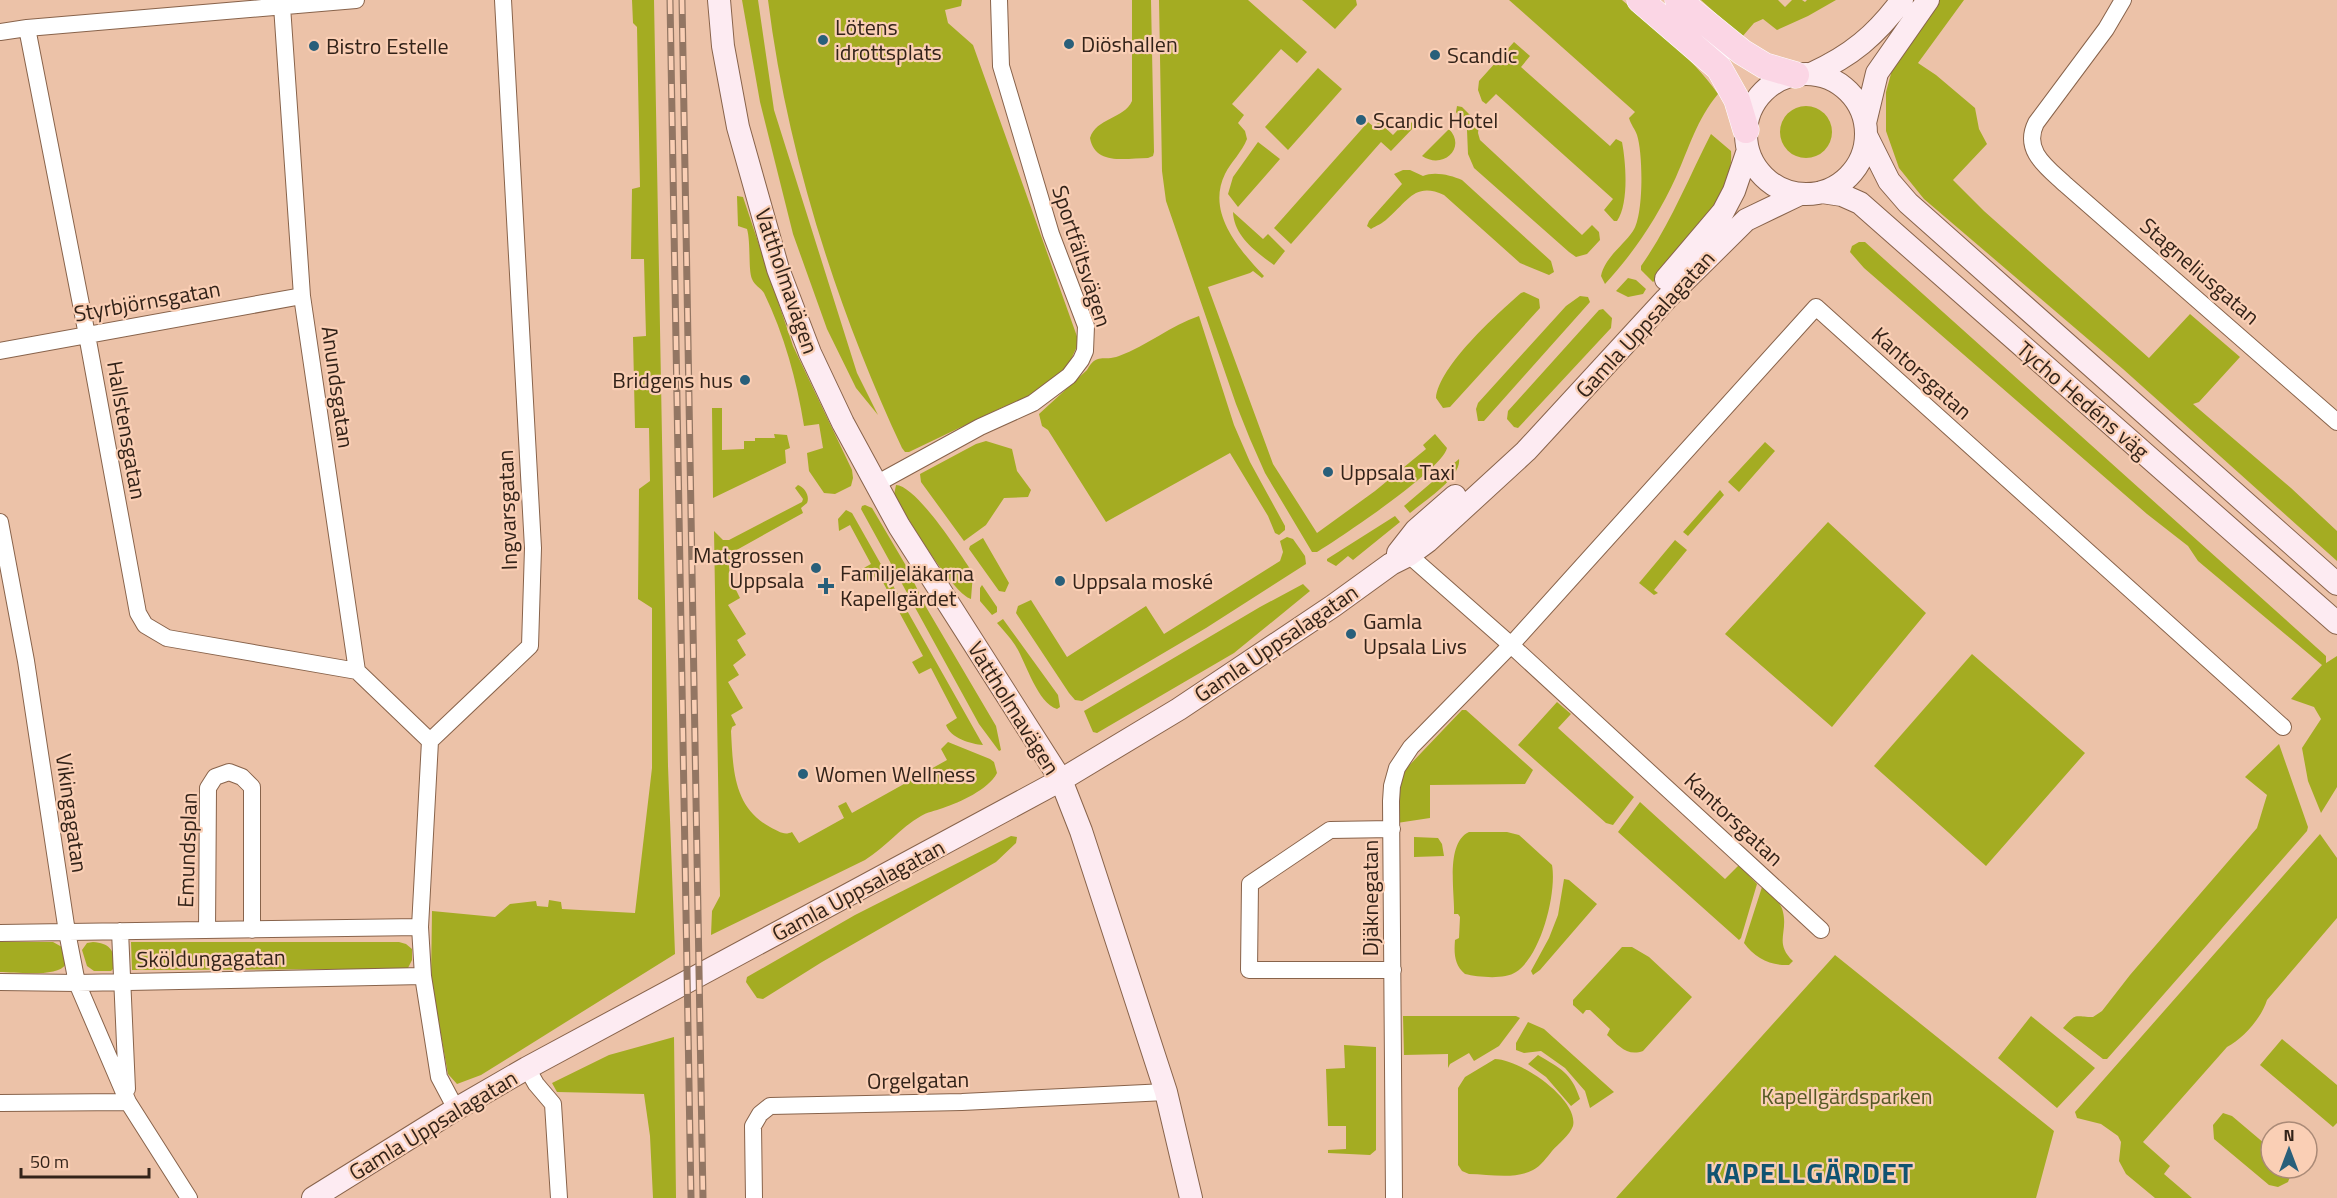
<svg xmlns="http://www.w3.org/2000/svg" width="2337" height="1198" font-family="'Titillium Web',sans-serif">
	<rect width="100%" height="100%" fill="#ecc2a8"/>
	<path fill="#a4ac22" d="M632 0H654L668 766 675 954 481 1075 457 1084 448 1074 431 980 432 911 495 917 510 904 536 901 537 906 548 907 549 900 561 902 562 909 635 913 652 768V608L638 599 639 489 650 481 649 428H635L633 337 646 336 644 259H631L632 189 640 187 637 27 633 23Z
		M742 0H758L774 110 857 373 878 415 856 388 827 329 793 234 760 102Z
		M768 0H962L961 6 945 10 948 23 973 45 1079 342 1067 368 1033 396 1003 407 909 452H905L902 448C837 309 787 153 768 0Z
		M1132 0H1151L1154 152 1153 156 1148 158C1126 158 1095 166 1090 138 1096 118 1124 119 1132 101Z
		M1159 0H1248L1307 52 1297 63 1281 49 1232 104 1244 115 1238 123 1245 131 1247 139C1242 152 1231 162 1225 174 1206 213 1239 249 1264 276L1262 278 1253 271 1250 273 1208 287 1273 464 1317 533 1375 491 1426 449 1423 445 1435 434 1447 448C1443 469 1340 538 1317 552H1312L1265 473 1250 439 1236 404 1166 201 1162 171Z
		M1302 0H1356L1357 5 1335 29Z
		M1509 0H1622C1658 31 1690 55 1718 94 1697 119 1689 148 1676 177 1657 218 1636 250 1605 284L1601 276C1605 257 1623 246 1633 231 1644 215 1643 153 1637 135 1635 129 1631 125 1629 118L1635 112Z
		M1701 0H1778L1785 7 1792 0H1802L1805 2 1807 0H1836L1808 16 1777 30 1763 19 1754 23 1742 37Z
		M1938 0H1964L1918 63 1936 75 1975 108 1979 129 1987 144 1953 180 1984 211 2149 358 2190 314 2240 357 2199 402 2193 404 2291 488 2337 531V561L2123 369 1924 199 1899 168 1886 131V92L1892 70Z
		M1514 42 1530 56 1521 67 1610 146 1616 139 1622 142C1626 163 1629 204 1617 221H1614L1604 210 1613 199 1496 94 1486 104 1482 101 1478 90 1479 81Z
		M1318 68 1342 89 1288 150 1265 127Z
		M1457 106 1462 107 1479 124 1478 133 1480 140 1582 235 1592 225 1599 232 1600 240 1587 254 1576 257 1569 252 1474 168 1468 154 1467 130 1456 112Z
		M1780 132a26 26 0 1 1 52 0a26 26 0 1 1-52 0Z
		M1408 119 1415 126 1391 151 1381 142 1291 244 1274 228 1368 122 1374 127 1379 122 1393 135Z
		M1449 129C1467 148 1443 170 1422 156Z
		M1711 134 1731 151C1734 190 1703 220 1680 249 1672 260 1664 273 1653 282L1641 270V266C1670 225 1688 179 1711 134Z
		M1258 142 1280 159 1238 207 1228 194 1233 177Z
		M1403 170H1410L1423 176C1434 171 1451 175 1462 180L1551 261 1554 272 1549 275 1520 263 1444 195C1415 181 1407 202 1387 219 1383 223 1376 226 1371 229L1367 226 1369 221 1402 184 1394 174Z
		M737 196 743 197 793 346 852 470 853 478 851 486 835 494 824 493 809 471 807 453 823 448 819 424 804 426C797 381 784 334 764 293 761 288 754 285 752 279 748 270 751 243 747 229L738 226Z
		M1233 212 1263 239 1268 234 1285 251 1274 265C1256 252 1234 236 1233 212Z
		M1859 242H1865L2326 656V663L2337 656V787L2321 813 2308 781 2302 748 2321 719 2314 707 2291 699 2322 665 2198 561 2188 546 2147 514 1864 268 1850 252 1852 246Z
		M1628 278 1636 280 1646 289 1643 294 1628 297 1616 291Z
		M1524 292 1539 299 1540 308 1450 407 1443 408 1436 398C1439 366 1497 314 1521 293Z
		M1580 296 1588 297 1590 302 1484 421H1478L1476 409 1478 403 1566 306Z
		M1603 309 1612 318 1611 328 1518 428 1514 427 1507 419 1508 411 1599 310Z
		M1199 316 1234 425 1250 462 1285 526V530L1279 535 1275 533 1268 516 1230 453 1106 522 1048 430 1042 426 1039 414 1087 370C1097 352 1103 362 1119 356 1147 346 1171 325 1199 316Z
		M712 408H722V450L744 449V441H755V438H775L774 434 787 435 790 448 785 450 786 463 713 498Z
		M986 441 1012 449 1017 471 1031 490 1028 497 1004 498 986 525 964 541 921 482 920 474 976 444Z
		M1765 442 1775 451 1739 492 1728 482Z
		M1459 459C1462 477 1423 502 1410 513L1404 506Z
		M798 485C805 488 810 496 807 503L801 508 803 513 733 552C723 566 734 585 740 598L728 605 746 634 737 640 746 655 733 665 739 675 728 682 743 708 731 715 736 725 732 727 731 731C733 768 733 807 770 827 778 831 784 836 792 832L799 843 844 818 838 806 846 802 852 813 947 760 941 749 948 742 990 759 994 762 997 773C988 790 960 802 943 808 935 811 927 812 921 816 900 828 886 847 865 860L711 935 712 911 720 896 714 531 723 540H729L802 502 803 499 795 488Z
		M896 485C917 486 960 554 973 573L971 599C952 593 906 516 894 495Z
		M1720 490 1724 495 1688 536 1683 532Z
		M865 505 872 508 905 564 926 607 996 726 1001 750 999 751 979 724 861 509 862 506Z
		M846 510 852 513 983 745C971 744 950 738 946 725L957 718 931 668 919 674 912 662 923 656 879 575 867 581 860 570 871 564 850 525 839 531 838 519Z
		M1395 516 1400 522 1353 560 1348 556 1336 566 1327 561V559Z
		M1828 522 1926 613 1832 727 1725 634Z
		M1287 537 1293 539 1305 556 1306 564 1206 628 1082 701 1075 700 1069 693 1016 613 1018 606 1031 600 1067 657 1146 606 1164 634 1280 561 1283 552 1280 541Z
		M983 538 1009 583 1005 592 999 591 969 549 970 546Z
		M1675 540 1687 550 1654 590 1658 593 1654 595 1639 583Z
		M1303 584 1310 591 1234 653 1097 733 1093 732 1084 711 1260 607Z
		M982 585 997 607V612L992 615 980 601V588Z
		M1003 619 1058 695 1060 707 1057 709C1037 703 1026 662 1015 645 1010 637 1003 630 997 623Z
		M1972 654 2085 753 1986 866 1874 766Z
		M1557 702 1571 714 1558 728 1634 797 1613 825 1606 823 1518 745Z
		M1462 710H1466L1533 770 1525 784 1430 785V818L1397 823 1398 783 1402 773Z
		M2279 744 2308 827 2307 831 2107 1059H2103L2063 1028C2077 1012 2074 1017 2093 1017L2102 1011 2130 975 2257 828 2267 795 2245 777Z
		M1640 802 1725 879 1739 865 1757 884 1741 938 1739 940 1618 832Z
		M1469 832H1507L1519 835 1552 865C1557 893 1541 956 1516 972 1504 980 1478 977 1465 974 1454 965 1454 953 1455 940L1459 938 1460 917 1458 914H1454C1455 893 1445 843 1469 832Z
		M2320 834 2337 858V918L2267 1000C2262 1017 2243 1039 2227 1047L2143 1142 2170 1166 2164 1174 2192 1198H2155L2126 1174 2119 1161 2121 1142 2118 1136 2101 1124 2077 1118 2075 1112Z
		M1011 836 1017 837 1016 843 996 862 822 962 763 999 757 998 746 982 747 977 855 915Z
		M1414 837 1438 838 1442 844 1444 856 1414 857Z
		M1564 879 1569 880 1597 904 1540 970 1533 975 1531 971 1549 938 1558 915Z
		M1762 887C1770 894 1781 902 1783 912 1788 933 1774 943 1793 961L1789 965C1771 966 1755 958 1744 943Z
		M0 942H53L62 947 66 964C58 978 15 972 0 972Z
		M93 942C109 943 115 950 115 967L111 971H94L87 966 82 950 87 943Z
		M131 942H399L406 944 412 949V960L408 968 398 969 132 970Z
		M1622 947H1632L1649 957 1692 997 1643 1051C1627 1057 1618 1045 1607 1035L1610 1029 1590 1010H1586L1583 1014 1573 1005V1000Z
		M1835 955 2054 1131 2036 1198H1616Z
		M1403 1016H1516L1520 1018 1499 1046 1474 1061 1469 1053 1450 1064 1448 1068V1054L1404 1055Z
		M2031 1016 2095 1068 2057 1108 1998 1058Z
		M1528 1022 1544 1029 1614 1092 1590 1108 1585 1091 1565 1068 1541 1051 1524 1053 1516 1050V1043Z
		M674 1037 676 1198H653L650 1136 644 1094 557 1092 552 1083 609 1055Z
		M2282 1039 2337 1085V1123L2333 1127 2260 1065Z
		M1344 1045 1376 1047V1150L1370 1155 1328 1153V1150L1346 1149V1126H1328L1326 1069 1345 1068Z
		M1538 1055C1561 1069 1571 1072 1580 1099L1571 1106 1546 1077 1528 1064Z
		M1495 1059C1519 1059 1579 1099 1573 1126 1570 1135 1558 1144 1552 1151 1547 1157 1541 1166 1533 1170 1514 1180 1489 1174 1469 1174L1462 1171 1458 1165V1088L1465 1077Z
		M2223 1113 2232 1116 2271 1149V1168H2290L2291 1174 2288 1182 2278 1187 2269 1185 2214 1139 2213 1125Z"/>
	<g fill="none" stroke-linecap="round" stroke-linejoin="round">
		<g stroke="#88634b" stroke-width="18">
			<path id="street" d="M2123 0 2106 29 2036 123C2022 151 2048 168 2066 185L2337 422
				M282 6 302 296 357 671 430 741
				M27 28 87 335 138 613 145 625 167 638 357 671
				M0 32 27 28 356 0
				M0 351 302 296
				M876 484 980 427 1033 403 1069 376 1081 360 1085 351 1086 326 1051 234 1001 66 999 0
				M0 522 26 661 67 932 77 983 128 1102 189 1198
				M1402 549 1511 645 1821 930
				M1392 829 1330 830 1250 884 1249 970H1393
				M207 930 208 788 215 777 229 772 242 777 252 787V930
				M120 931 127 1089
				M0 933 420 927
				M0 982 77 983 423 976
				M527 1068 536 1084 553 1104 559 1198
				M0 1103 128 1102
				M456 1109 439 1077 423 976 420 927 430 741 530 646 533 548 503 0
				M754 1198 753 1126 760 1114 770 1106 962 1102 1166 1092
				M1394 1198 1391 801 1392 786 1397 768 1411 747 1511 645 1816 307 2283 727"/>
		</g>
		<g stroke="#88634b" stroke-width="24">
			<path id="secondary" d="M719 0 723 46 738 127 778 269 810 353 843 423 899 526 1061 780 1081 831 1166 1092 1191 1198
				M1811 74C1851 56 1876 35 1902 0
				M1746 134a60 60 0 1 1 120 0a60 60 0 1 1-120 0Z
				M1865 123 1877 73 1928 0
				M1866 135 1889 181 1908 203 2337 584
				M1822 192 1842 195 1860 203 2337 623
				M1666 279 1723 212 1734 191 1748 150
				M1398 553 1416 530 1455 496
				M313 1198 456 1109 527 1068 1061 780 1179 709 1333 606 1391 564 1409 555 1428 541 1526 451 1666 299 1746 220 1800 194"/>
		</g>
		<g stroke="#fff" stroke-width="27">
			<path id="primary" d="M1640 0 1719 68 1737 100 1746 130
				M1678 0 1742 52 1765 66 1796 75"/>
		</g>
		<use href="#street" stroke="#fff" stroke-width="16"/>
		<use href="#secondary" stroke="#fdebf2" stroke-width="22"/>
		<use href="#primary" stroke="#fbd6e5" stroke-width="26"/>
		<g stroke="#937663" stroke-width="7">
			<path id="rail" d="M670 0 691 1198
				M682 0 703 1198"/>
		</g>
		<use href="#rail" stroke="#facfb5" stroke-width="4.5" stroke-dasharray="14" stroke-linecap="butt"/>
	</g>
	<g fill="#295f7a" stroke="#facfb5" stroke-width="2">
		<circle cx="823" cy="40" r="6"/>
		<circle cx="1069" cy="44" r="6"/>
		<circle cx="314" cy="46" r="6"/>
		<circle cx="1435" cy="55" r="6"/>
		<circle cx="1361" cy="120" r="6"/>
		<circle cx="745" cy="380" r="6"/>
		<circle cx="1328" cy="472" r="6"/>
		<circle cx="816" cy="568" r="6"/>
		<circle cx="1060" cy="581" r="6"/>
		<path d="M823 577h6v6h6v6h-6v6h-6v-6h-6v-6h6z"/>
		<circle cx="1351" cy="634" r="6"/>
		<circle cx="803" cy="774" r="6"/>
	</g>
	<g text-anchor="middle" stroke-width="4.5" stroke-linejoin="round" paint-order="stroke">
		<g font-size="22" fill="#332319" stroke="#facfb5" text-anchor="start">
			<text x="835" y="35">Lötens<tspan x="835" dy="25">idrottsplats</tspan></text>
			<text x="1081" y="52">Diöshallen</text>
			<text x="326" y="54">Bistro Estelle</text>
			<text x="1447" y="63">Scandic</text>
			<text x="1373" y="128">Scandic Hotel</text>
			<text x="733" y="388" text-anchor="end">Bridgens hus</text>
			<text x="1340" y="480">Uppsala Taxi</text>
			<text x="804" y="563" text-anchor="end">Matgrossen<tspan x="804" dy="25">Uppsala</tspan></text>
			<text x="840" y="581">Familjeläkarna<tspan x="840" dy="25">Kapellgärdet</tspan></text>
			<text x="1072" y="589">Uppsala moské</text>
			<text x="1363" y="629">Gamla<tspan x="1363" dy="25">Upsala Livs</tspan></text>
			<text x="815" y="782">Women Wellness</text>
		</g>
		<g font-size="22" fill="#332319" stroke="#facfb5">
			<text transform="translate(1082 256) rotate(72)" y="8">Sportfältsvägen</text>
			<text transform="translate(2200 271) rotate(41)" y="8">Stagneliusgatan</text>
			<text transform="translate(787 281) rotate(71)" y="8">Vattholmavägen</text>
			<text transform="translate(147 301) rotate(-10)" y="8">Styrbjörnsgatan</text>
			<text transform="translate(1645 324) rotate(-47)" y="8">Gamla Uppsalagatan</text>
			<text transform="translate(1922 373) rotate(42)" y="8">Kantorsgatan</text>
			<text transform="translate(338 387) rotate(82)" y="8">Anundsgatan</text>
			<text transform="translate(2083 400) rotate(41)" y="8">Tycho Hedéns väg</text>
			<text transform="translate(127 430) rotate(80)" y="8">Hallstensgatan</text>
			<text transform="translate(507 510) rotate(-92)" y="8">Ingvarsgatan</text>
			<text transform="translate(1276 643) rotate(-34)" y="8">Gamla Uppsalagatan</text>
			<text transform="translate(1014 708) rotate(58)" y="8">Vattholmavägen</text>
			<text transform="translate(72 813) rotate(82)" y="8">Vikingagatan</text>
			<text transform="translate(1734 819) rotate(43)" y="8">Kantorsgatan</text>
			<text transform="translate(187 850) rotate(-88)" y="8">Emundsplan</text>
			<text transform="translate(858 890) rotate(-28)" y="8">Gamla Uppsalagatan</text>
			<text transform="translate(1370 898) rotate(-90)" y="8">Djäknegatan</text>
			<text transform="translate(211 958) rotate(-1)" y="8">Sköldungagatan</text>
			<text transform="translate(918 1080) rotate(-1)" y="8">Orgelgatan</text>
			<text transform="translate(433 1125) rotate(-31)" y="8">Gamla Uppsalagatan</text>
		</g>
		<g font-size="22" fill="#545823" stroke="#facfb5">
			<text x="1847" y="1104">Kapellgärdsparken</text>
		</g>
		<g font-size="28" font-weight="bold" letter-spacing="1.5" fill="#105371" stroke="#facfb5">
			<text x="1810" y="1183">KAPELLGÄRDET</text>
		</g>
	</g>
	<g transform="translate(2289 1150)"><circle r="28" fill="#facfb5" stroke="#aa8a77" stroke-width="1.5"/>
	<path d="M0-4.5L10 22L0 15L-10 22Z" fill="#295f7a"/>
	<text y="-9" font-size="16" font-weight="bold" text-anchor="middle" fill="#332319">N</text>
	</g>
	<path d="M21 1168v9h128v-9" fill="none" stroke="#332319" stroke-width="3"/>
	<text x="30" y="1168" font-size="18" fill="#332319" stroke="#facfb5" stroke-width="4.5" paint-order="stroke">50 m</text>
</svg>
